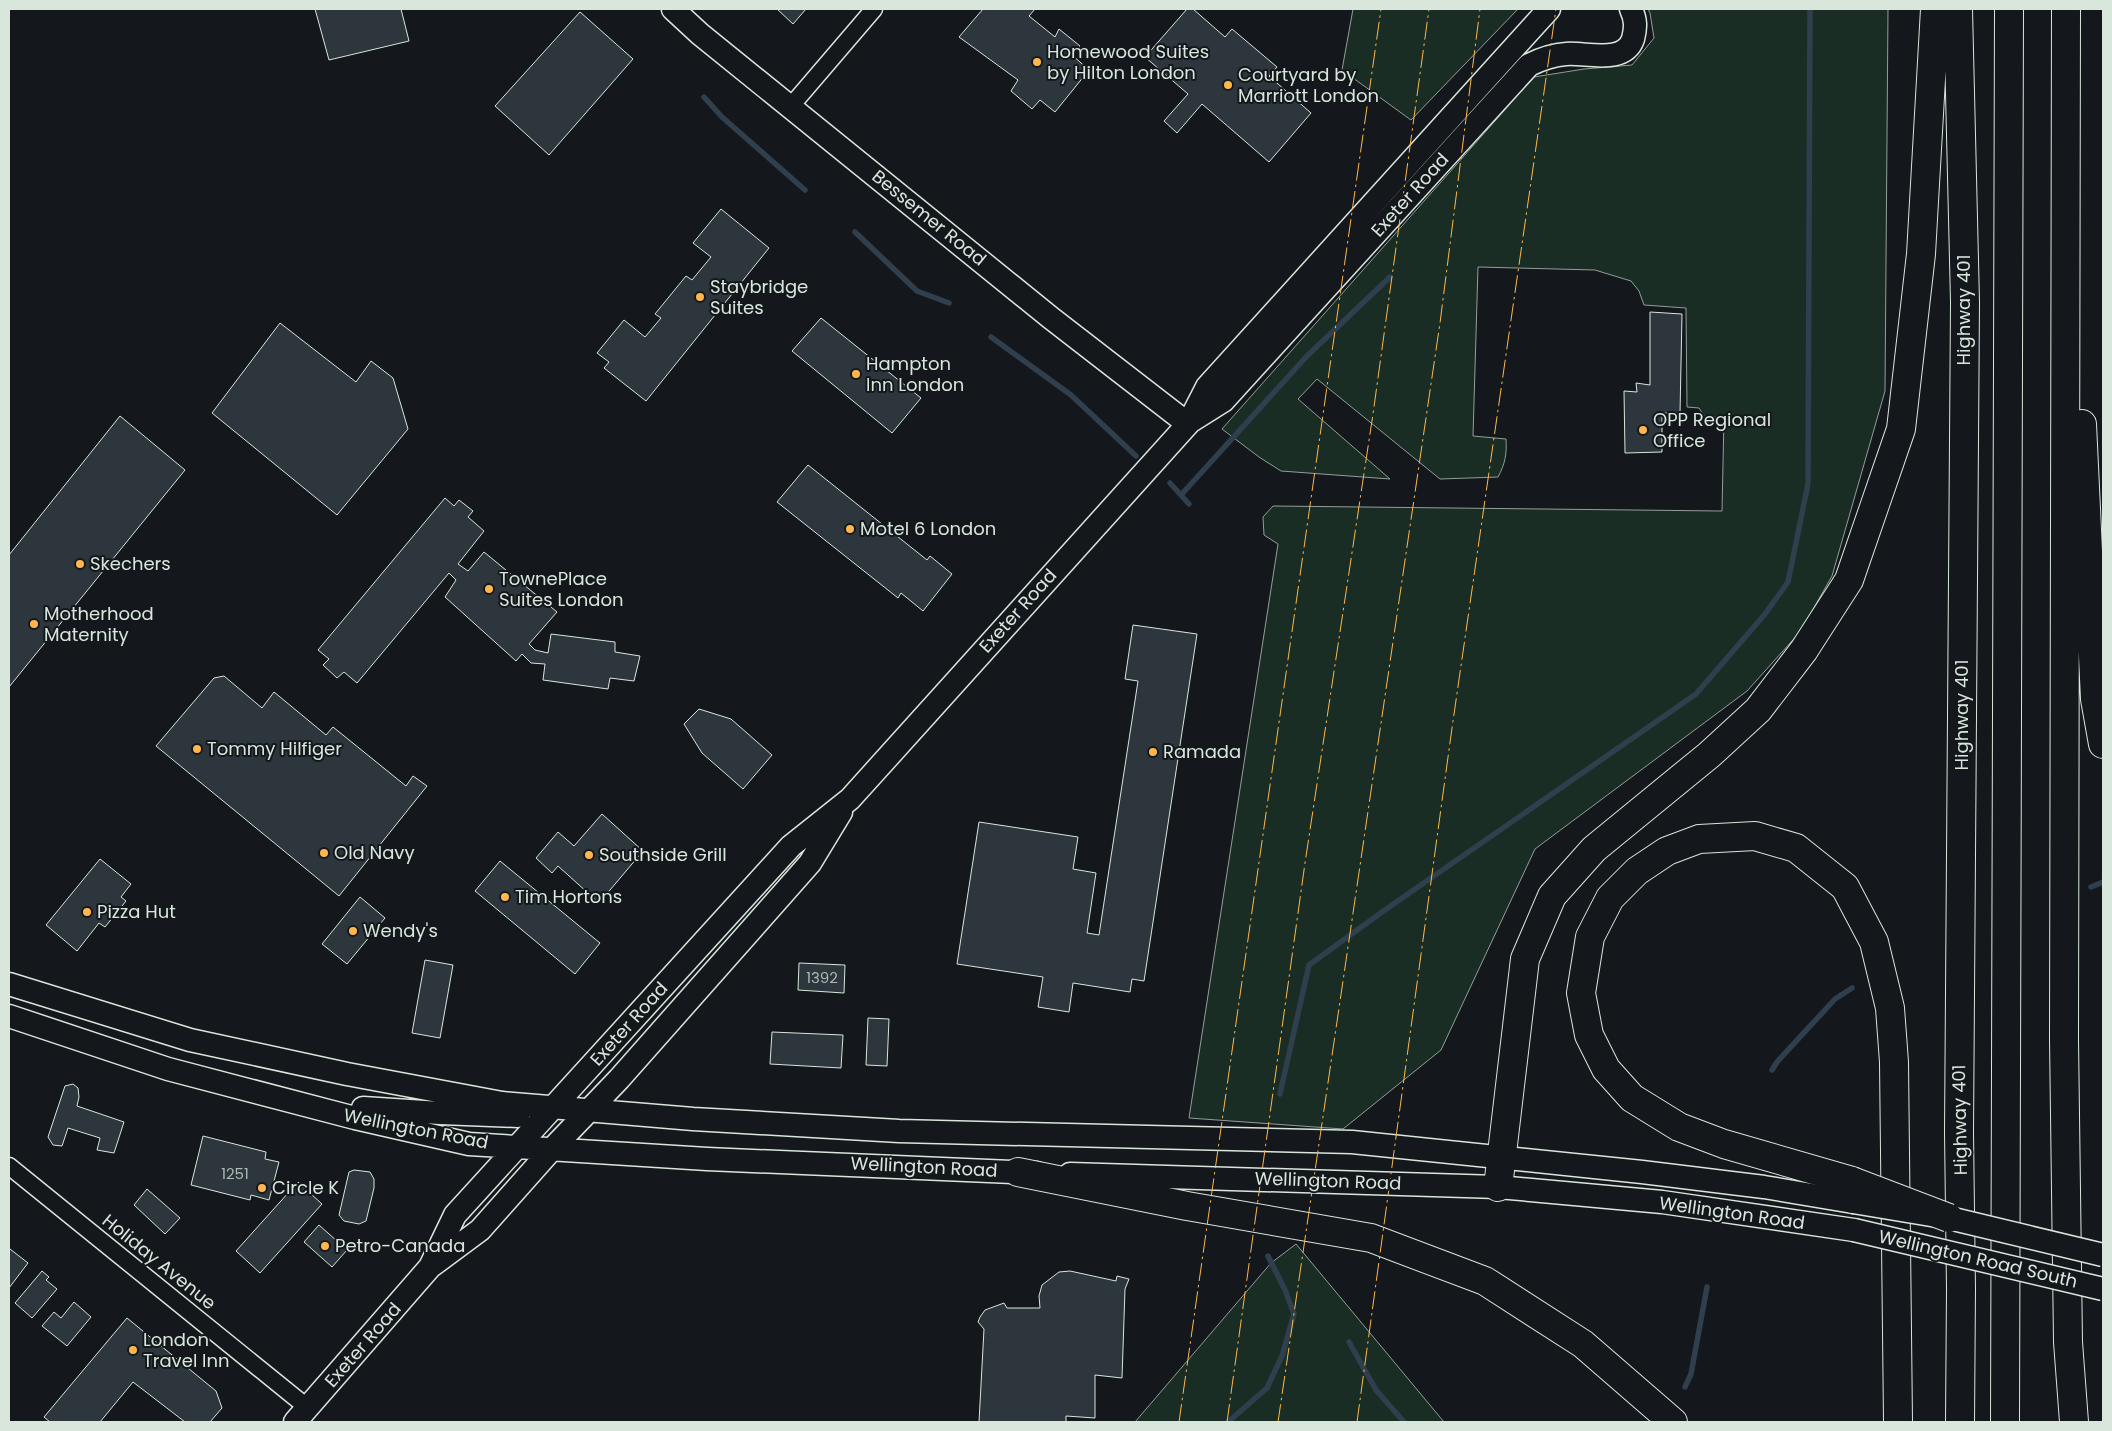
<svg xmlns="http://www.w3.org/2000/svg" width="2112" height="1431" font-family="Poppins,sans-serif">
	<rect width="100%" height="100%" fill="#14181c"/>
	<path fill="#1a2d24" stroke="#939e99" d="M1353 9H1518L1411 120 1342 70Z
		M1648 9H1888L1885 391 1832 576 1800 632 1747 691 1535 849 1441 1050 1343 1129 1189 1118 1278 544 1264 535 1263 517 1273 506 1722 511 1724 416 1705 417 1699 408 1687 407 1686 308 1644 305 1639 291 1631 281 1595 270 1478 267 1473 436 1506 439C1507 454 1505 464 1498 477L1440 479 1317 379 1298 399 1390 479 1281 471 1259 457 1222 429 1534 77 1584 69 1632 65 1654 38 1650 13Z
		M1296 1244 1444 1422H1135L1271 1263Z"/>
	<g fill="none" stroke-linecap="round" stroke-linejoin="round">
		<path stroke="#2f3f4d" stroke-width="5.5" d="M704 97 722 117 805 190
			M855 232 917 291 949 303
			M991 337 1071 395 1136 456
			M1170 483 1189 504
			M1181 495 1306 357 1390 277
			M2091 887 2103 882
			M1772 1070 1777 1062 1835 999 1852 988
			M1280 1094 1309 965 1382 912 1696 694 1765 614 1788 582 1808 484 1810 9
			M1349 1342 1376 1390 1404 1422
			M1685 1387 1691 1374 1707 1287
			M1228 1422 1267 1388 1282 1356 1294 1314 1285 1290 1268 1256"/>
	</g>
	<path fill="#2c363c" stroke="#d8e6dc" d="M315 9H401L409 41 329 60Z
		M777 9H806L793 24Z
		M983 9H1035L1029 16 1055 37 1059 29 1080 46 1072 55 1089 70 1055 112 1040 100 1032 109 1011 91 1018 80 959 37Z
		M1187 9H1193L1225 37 1232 29 1277 67 1269 76 1311 113 1269 162 1202 104 1177 133 1164 121 1188 94 1145 57Z
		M580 12 633 59 549 155 495 106Z
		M721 209 769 248 646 401 604 368 609 362 597 353 624 320 645 337 661 318 655 314 686 276 692 280 711 257 693 243Z
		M1650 312 1682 314 1680 413H1662V452L1625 453 1624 391 1637 392 1636 383 1650 385Z
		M821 318 921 398 892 433 792 351Z
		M280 323 356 382 371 361 393 378 408 429 337 515 212 413Z
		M120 416 185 470 9 687V555Z
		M808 465 927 560 930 556 952 574 923 611 901 593 898 598 777 502Z
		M445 498 454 506 459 500 473 511 468 517 484 531 458 564 468 571 484 552 557 612 529 644 535 650 548 653 551 634 615 642V652L640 656 634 681 610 678 608 689 543 680 545 664 531 663 522 654 516 661 445 597 456 580 449 573 357 683 344 672 337 678 323 665 329 659 318 650Z
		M1133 625 1197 634 1144 981 1132 979 1130 992 1073 983 1069 1012 1038 1007 1043 977 957 964 979 822 1078 837 1073 869 1096 873 1087 933 1099 935 1138 681 1125 679Z
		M224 676 262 708 274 692 326 735 333 727 406 786 413 776 427 786 339 896 156 746 214 678Z
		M699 709 731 719 772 755 743 789 702 753 684 724Z
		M602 814 643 851 599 903 558 866 552 873 536 858 558 832 574 846Z
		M100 859 131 884 121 897 126 901 105 927 99 923 77 951 46 925Z
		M500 861 600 943 575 974 475 891Z
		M360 897 385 918 347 964 322 944Z
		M425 960 453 965 440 1038 412 1033Z
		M799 963 845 965 844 993 798 990Z
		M868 1018 889 1019 887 1066 866 1065Z
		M772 1032 843 1035 841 1068 770 1064Z
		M73 1084 78 1088 79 1097 77 1106 124 1122 114 1153 97 1150 100 1138 68 1128 62 1146 53 1145 48 1137 65 1086Z
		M203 1136 266 1152 265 1159 279 1162 269 1200 251 1195 250 1200 191 1185Z
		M354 1170 370 1172 374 1179V1188L366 1221 359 1224 344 1221 339 1215 349 1172Z
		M298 1182 322 1204 260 1273 236 1251Z
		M147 1189 180 1218 165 1234 134 1205Z
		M319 1225 347 1250 332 1267 304 1242Z
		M10 1249 28 1263 9 1288V1250Z
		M42 1271 49 1277 46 1280 57 1289 32 1318 15 1303Z
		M1070 1271 1116 1281 1117 1276 1129 1279 1125 1289 1122 1378 1095 1375V1418L1066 1416V1422H979L984 1329 978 1322 980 1317 985 1310 1004 1303 1007 1308H1040L1039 1296 1042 1285 1059 1272Z
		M74 1302 91 1317 67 1346 42 1326 54 1312 61 1318Z
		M127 1318 216 1391 222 1408 210 1422H185L133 1382 100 1422H50L44 1417Z"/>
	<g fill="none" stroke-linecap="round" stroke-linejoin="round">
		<g stroke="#d8e6dc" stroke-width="19">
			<path id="street" d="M791 106 874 9
				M9 1166 308 1408"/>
		</g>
		<g stroke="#d8e6dc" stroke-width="25">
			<path id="secondary" d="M673 9 700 34 1051 318 1188 424
				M1188 423 1223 401 1529 65C1541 59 1551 55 1566 54 1586 52 1624 65 1633 39 1636 27 1636 20 1631 9
				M9 984 190 1040 347 1074 502 1103 693 1119 899 1131 1352 1142 1642 1172 1764 1187 1853 1202
				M9 1016 168 1069 355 1118 469 1144 707 1159 1036 1173
				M363 1108 440 1113 518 1116
				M1070 1174 1498 1187 1662 1202 1854 1230
				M430 1267 455 1215 791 846 850 799 1188 424 1207 387 1549 9
				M295 1422 430 1267 480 1230 552 1149 619 1079 810 863 841 812"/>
		</g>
		<g stroke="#d8e6dc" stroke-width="30">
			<path id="highway" d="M1958 9 1965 302 1959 1132 1961 1289 1960 1422
				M2066 9 2064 1039 2068 1342 2074 1422
				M2082 424 2095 699 2103 744
				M1018 1172 1187 1206 1371 1238 1485 1281 1583 1344 1673 1422
				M1852 1181 1724 1144 1679 1127 1632 1098 1606 1069 1589 1035 1581 993 1590 937 1610 898 1637 871 1667 851 1699 839 1755 836 1796 848 1845 887 1874 942 1890 1008 1894 1062 1898 1422
				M1498 1187 1525 959 1552 896 1594 849 1709 755 1758 710 1804 650 1849 580 1901 429 1921 254 1935 9
				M2005 1422 2009 9"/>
		</g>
		<use href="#street" stroke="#14181c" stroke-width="16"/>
		<use href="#secondary" stroke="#14181c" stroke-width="22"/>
		<use href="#highway" stroke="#14181c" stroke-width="28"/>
		<g stroke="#d8e6dc" stroke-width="25" stroke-linecap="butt">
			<path id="secondary-bridge" d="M1853 1202 1949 1218 2103 1255
				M1854 1230 2103 1289"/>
		</g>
		<g stroke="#d8e6dc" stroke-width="30" stroke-linecap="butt">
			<path id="highway-bridge" d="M1852 1181 1949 1218"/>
		</g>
		<use href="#secondary-bridge" stroke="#14181c" stroke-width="22"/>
		<use href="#highway-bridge" stroke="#14181c" stroke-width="28"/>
		<path stroke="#ffb74d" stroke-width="1" stroke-dasharray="18 4 2.5 4" stroke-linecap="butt" d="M1179 1422 1381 9
			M1227 1422 1305 863 1373 414 1429 9
			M1278 1422 1440 323 1480 9
			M1357 1422 1452 728 1556 9"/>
	</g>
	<g fill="#ffb74d" stroke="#14181c" stroke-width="2">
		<circle cx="1037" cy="62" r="5"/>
		<circle cx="1228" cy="85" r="5"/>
		<circle cx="700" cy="297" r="5"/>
		<circle cx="856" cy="374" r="5"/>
		<circle cx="1643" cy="430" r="5"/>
		<circle cx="850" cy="529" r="5"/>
		<circle cx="80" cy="564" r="5"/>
		<circle cx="489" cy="589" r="5"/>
		<circle cx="34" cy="624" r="5"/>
		<circle cx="197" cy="749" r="5"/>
		<circle cx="1153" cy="752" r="5"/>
		<circle cx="324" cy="853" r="5"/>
		<circle cx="589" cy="855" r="5"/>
		<circle cx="505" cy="897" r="5"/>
		<circle cx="87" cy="912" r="5"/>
		<circle cx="353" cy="931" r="5"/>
		<circle cx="262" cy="1188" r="5"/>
		<circle cx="325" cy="1246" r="5"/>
		<circle cx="133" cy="1350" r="5"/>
	</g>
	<g text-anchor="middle" stroke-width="4" stroke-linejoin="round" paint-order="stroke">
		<g font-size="15" fill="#adbab4">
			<text x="822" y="983">1392</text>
			<text x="235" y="1179">1251</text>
		</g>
		<g font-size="18" fill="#d8e6dc" stroke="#14181c" text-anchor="start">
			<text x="1047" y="58">Homewood Suites<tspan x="1047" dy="21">by Hilton London</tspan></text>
			<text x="1238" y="81">Courtyard by<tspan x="1238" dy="21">Marriott London</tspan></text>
			<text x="710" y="293">Staybridge<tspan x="710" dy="21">Suites</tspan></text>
			<text x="866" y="370">Hampton<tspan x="866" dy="21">Inn London</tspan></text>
			<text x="1653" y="426">OPP Regional<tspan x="1653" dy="21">Office</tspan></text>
			<text x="860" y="535">Motel 6 London</text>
			<text x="90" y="570">Skechers</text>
			<text x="499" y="585">TownePlace<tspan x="499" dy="21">Suites London</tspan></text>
			<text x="44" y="620">Motherhood<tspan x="44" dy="21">Maternity</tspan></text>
			<text x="207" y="755">Tommy Hilfiger</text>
			<text x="1163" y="758">Ramada</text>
			<text x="334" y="859">Old Navy</text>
			<text x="599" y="861">Southside Grill</text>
			<text x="515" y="903">Tim Hortons</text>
			<text x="97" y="918">Pizza Hut</text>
			<text x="363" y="937">Wendy's</text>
			<text x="272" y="1194">Circle K</text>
			<text x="335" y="1252">Petro-Canada</text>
			<text x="143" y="1346">London<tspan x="143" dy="21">Travel Inn</tspan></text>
		</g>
		<g font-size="18" fill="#d8e6dc" stroke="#14181c">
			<text transform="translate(1410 195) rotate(-48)" y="6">Exeter Road</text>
			<text transform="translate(929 218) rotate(39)" y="6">Bessemer Road</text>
			<text transform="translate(1964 310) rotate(-90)" y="6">Highway 401</text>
			<text transform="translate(1018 611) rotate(-48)" y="6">Exeter Road</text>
			<text transform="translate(1962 715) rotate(-90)" y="6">Highway 401</text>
			<text transform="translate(629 1024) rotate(-48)" y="6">Exeter Road</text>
			<text transform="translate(1960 1120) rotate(-91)" y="6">Highway 401</text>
			<text transform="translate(416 1129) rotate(11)" y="6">Wellington Road</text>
			<text transform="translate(924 1167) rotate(3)" y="6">Wellington Road</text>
			<text transform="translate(1328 1181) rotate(2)" y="6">Wellington Road</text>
			<text transform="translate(1732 1213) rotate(8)" y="6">Wellington Road</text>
			<text transform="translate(1978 1259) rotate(13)" y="6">Wellington Road South</text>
			<text transform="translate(159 1262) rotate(39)" y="6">Holiday Avenue</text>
			<text transform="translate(363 1345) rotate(-49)" y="6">Exeter Road</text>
		</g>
	</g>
	<rect width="2112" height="1431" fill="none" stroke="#d8e6dc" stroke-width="20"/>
</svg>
